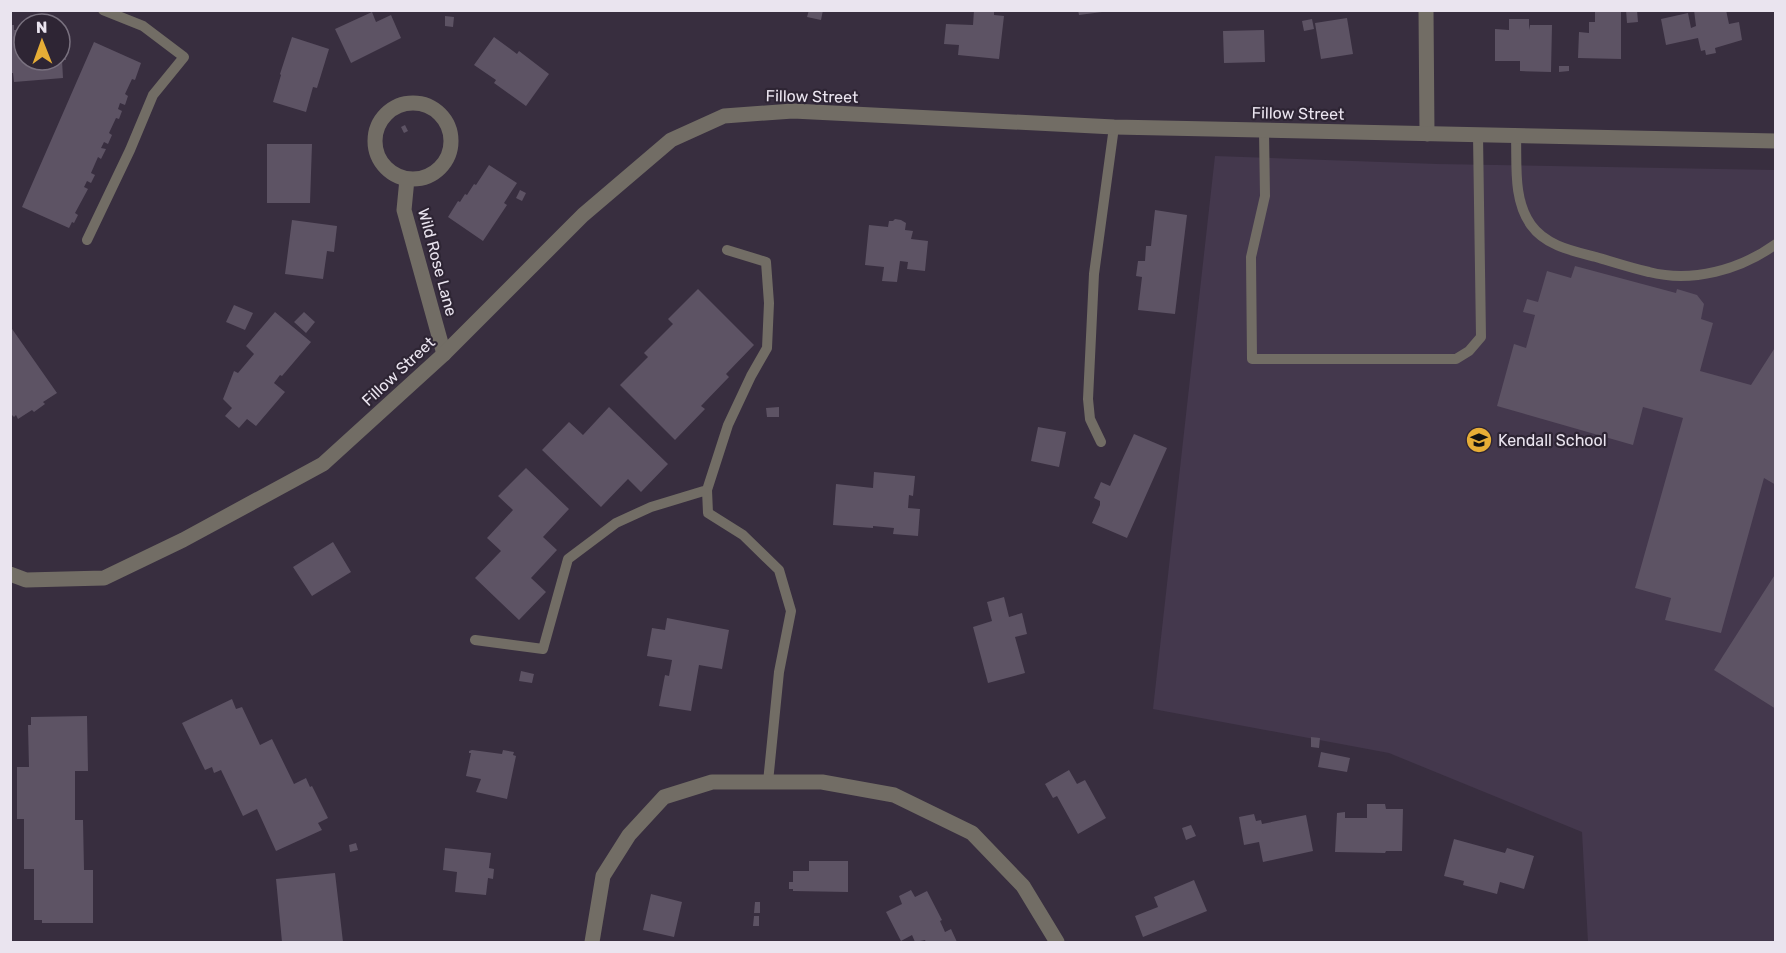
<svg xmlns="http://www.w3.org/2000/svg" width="1786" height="953" font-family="Rubik,sans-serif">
	<rect width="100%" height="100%" fill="#382e3f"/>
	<path fill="#44384d" d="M1215 156 1437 164 1775 170V942H1588L1582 832 1389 753 1153 709Z"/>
	<path fill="#5d5364" d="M809 10H823L821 20 807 17Z
		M974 10H994V15L1004 16 999 59 958 55 959 45 944 44 946 24 973 25Z
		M1078 10H1102V12L1079 15Z
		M1595 10H1621V59L1578 58 1579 32 1589 33V22H1595Z
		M1626 10H1637L1638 22 1627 23Z
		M1694 10H1711V12L1726 10 1729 24 1739 22 1742 40 1715 48 1716 53 1706 55 1705 50 1701 51 1698 38 1666 45 1661 19 1688 13 1691 28 1696 26Z
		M372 12 376 22 391 15 401 38 351 63 335 29Z
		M445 16 454 17 453 27 445 26Z
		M1347 18 1353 54 1321 59 1315 23Z
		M1312 19 1314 29 1304 31 1302 21Z
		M1509 19H1529V30L1530 25H1552L1551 72 1520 71V61H1495V29L1509 30Z
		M10 25H14V30H24V60H60V47L65 46 66 60H62L63 78 14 82 13 73H10Z
		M1264 30 1265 62 1224 63 1223 31Z
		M292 37 329 49 317 88 313 87 306 112 273 102 281 75 280 74Z
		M494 37 517 54 519 51 549 74 526 106 494 83 496 80 474 65Z
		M94 42 141 63 135 80 132 79 125 94 128 96 125 105 120 103 118 109 122 111 119 119 116 118 109 133 112 135 108 144 104 142 101 148 106 149 101 159 98 157 91 173 95 175 91 183 87 181 84 187 88 189 75 213 78 215 74 223 72 222 69 228 22 207Z
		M1559 66H1569V71L1559 72Z
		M405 125 408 131 404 133 401 127Z
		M267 144H312L310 203H267Z
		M489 165 517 183 504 203 507 205 483 241 448 217 458 201 460 202 465 194 467 195 474 184 476 185Z
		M520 190 526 193 522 201 516 198Z
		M1155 210 1187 215 1175 314 1138 310 1142 277 1136 276 1138 261H1145L1146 246H1151Z
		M895 219 901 220 906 223 905 230 913 231 911 239 928 241 925 271 907 269 908 262 900 261 897 282 882 281 884 267 865 265 869 225 888 227 889 221H893Z
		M292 220 337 226 334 252 327 251 323 279 285 274Z
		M1575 266 1676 293 1677 289 1697 295 1704 304 1701 319 1713 323 1700 371 1751 385 1776 346V485L1764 478 1721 633 1665 620 1671 598 1635 588 1683 418 1643 407 1633 445 1497 406 1514 344 1526 348 1535 315 1523 312 1527 299 1538 302 1547 271 1571 278Z
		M698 289 754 345 726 374 729 377 701 406 705 409 675 440 620 385 648 357 644 353 673 324 668 319Z
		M234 305 253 313 245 330 226 322Z
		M275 312 311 342 282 376 280 375 274 383 285 392 256 426 247 419 239 428 225 416 232 408 223 399 234 371 238 373 254 354 246 346Z
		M304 312 315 322 306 333 294 322Z
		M10 326 57 393 43 402 45 404 34 412 32 410 18 419 16 415 14 417 10 413Z
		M609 407 668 464 641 492 628 479 601 507 542 450 569 422 583 435Z
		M779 407V417H767L766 408Z
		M1038 427 1066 432 1059 467 1031 461Z
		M1134 434 1167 448 1127 538 1092 523 1100 505V501L1094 498 1101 482 1110 486Z
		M526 468 569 509 543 537 557 550 531 578 546 592 519 620 475 578 501 551 487 538 513 510 498 496Z
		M874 472 915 476 913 496 909 495 908 508 920 509 918 536 893 534 894 528 873 526V528L833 525 836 484 873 488Z
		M333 542 351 572 312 596 293 567Z
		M1776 573V709L1714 670Z
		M1004 597 1009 617 1022 613 1027 634 1015 637 1025 673 988 683 973 627 992 621 987 602Z
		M667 618 729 630 722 669 699 665 691 711 659 706 665 675 669 676 672 660 647 656 652 628 665 630Z
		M521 671 534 674 532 683 519 681Z
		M232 699 236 709 242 707 260 745 272 739 294 784 306 778 310 787 312 786 328 818 318 823 322 830 276 851 257 809 243 816 221 770 214 773 212 767 205 770 182 723Z
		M87 716 88 771H75V820H83L84 870H93V923H42V920H34V869H24V819H17V767H29L28 725H31V717Z
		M1311 737 1320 738 1319 748 1311 747Z
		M472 750 502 754 503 750 514 752 513 755 516 756 507 799 476 792 481 779 466 776 471 753H469V751Z
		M1321 752 1350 758 1347 772 1318 767Z
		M1069 770 1077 784 1085 780 1106 818 1078 834 1057 796 1053 798 1045 784Z
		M1367 804H1385L1386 809H1403L1402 851H1386L1385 853 1335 852 1337 813 1345 812V818H1367Z
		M1254 814 1256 821 1261 820 1262 824 1306 815 1313 851 1263 862 1259 842 1244 845 1239 817Z
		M1191 825 1196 836 1186 840 1182 828Z
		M1454 839 1505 853 1507 848 1534 856 1524 889 1500 882 1497 894 1463 885 1464 881 1444 876Z
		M356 843 358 850 350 852 349 845Z
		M445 848 491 853 489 868 494 869 493 879 488 878 486 895 455 892 457 872 443 870Z
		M809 861H848V892L793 891V889H789V882H793V871H809Z
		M335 873 343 942H282L276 879Z
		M1194 880 1207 911 1143 937 1135 916 1158 907 1154 897Z
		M911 890 915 897 927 891 942 920 940 921 945 932 951 929 957 942H926L925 940 915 942 912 935 901 941 886 912 902 904 899 896Z
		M651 894 682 902 674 937 643 930Z
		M755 902H760V913H754Z
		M754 916H759V926H753Z"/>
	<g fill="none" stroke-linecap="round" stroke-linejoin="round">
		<path stroke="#726d65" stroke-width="10" d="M1264 131 1265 196 1251 257 1252 359H1456L1469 351 1481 337 1478 135
			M1516 136C1517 165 1513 200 1531 225 1546 246 1573 251 1596 257 1613 262 1631 268 1649 272 1692 283 1740 270 1776 244
			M87 240 130 150 153 95 184 57 143 26 103 10
			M727 250 766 262 769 303 767 348 751 376 728 425 707 490 708 513 743 535 779 570 791 611 779 672 768 782
			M1101 442 1090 419 1088 399 1094 274 1114 127
			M475 640 543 649 568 559 616 523 651 507 707 490"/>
		<path stroke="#726d65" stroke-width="15" d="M1426 10 1427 134
			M375 141a38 38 0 1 1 76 0a38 38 0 1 1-76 0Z
			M407 179 404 210 444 354
			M592 942 603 876 629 835 664 797 712 782H822L894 795 972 833 1023 886 1057 942"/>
		<path stroke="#726d65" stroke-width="15" d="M10 574 26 580 104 578 183 540 323 464 444 354 583 215 671 140 724 116 793 111 1114 127 1776 141"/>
	</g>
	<defs>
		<g id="school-disc" transform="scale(1.35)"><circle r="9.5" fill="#e6ad36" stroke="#2e2534"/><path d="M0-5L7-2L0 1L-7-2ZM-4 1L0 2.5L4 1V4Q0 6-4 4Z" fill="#111"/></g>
	</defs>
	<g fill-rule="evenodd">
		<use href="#school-disc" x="1479" y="440"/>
	</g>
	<g text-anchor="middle" stroke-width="4.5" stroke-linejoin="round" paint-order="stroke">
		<g font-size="16" fill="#eae4ef" stroke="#2e2534">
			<text transform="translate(812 96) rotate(1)" y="6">Fillow Street</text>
			<text transform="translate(1298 113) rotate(1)" y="6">Fillow Street</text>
			<text transform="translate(438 262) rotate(75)" y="6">Wild Rose Lane</text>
			<text transform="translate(398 371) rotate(-43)" y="6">Fillow Street</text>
		</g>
		<g font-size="16" fill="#eae4ef" stroke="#2e2534" text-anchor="start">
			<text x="1498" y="446">Kendall School</text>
		</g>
	</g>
	<rect width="1786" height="953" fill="none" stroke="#eae4ef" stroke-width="24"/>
	<g transform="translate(42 42) rotate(359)"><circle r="28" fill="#2e2534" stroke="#79717f" stroke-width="1.5"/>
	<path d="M0-4.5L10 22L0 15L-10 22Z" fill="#e6ad36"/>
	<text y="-9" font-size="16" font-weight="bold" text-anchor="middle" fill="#eae4ef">N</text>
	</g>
</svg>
